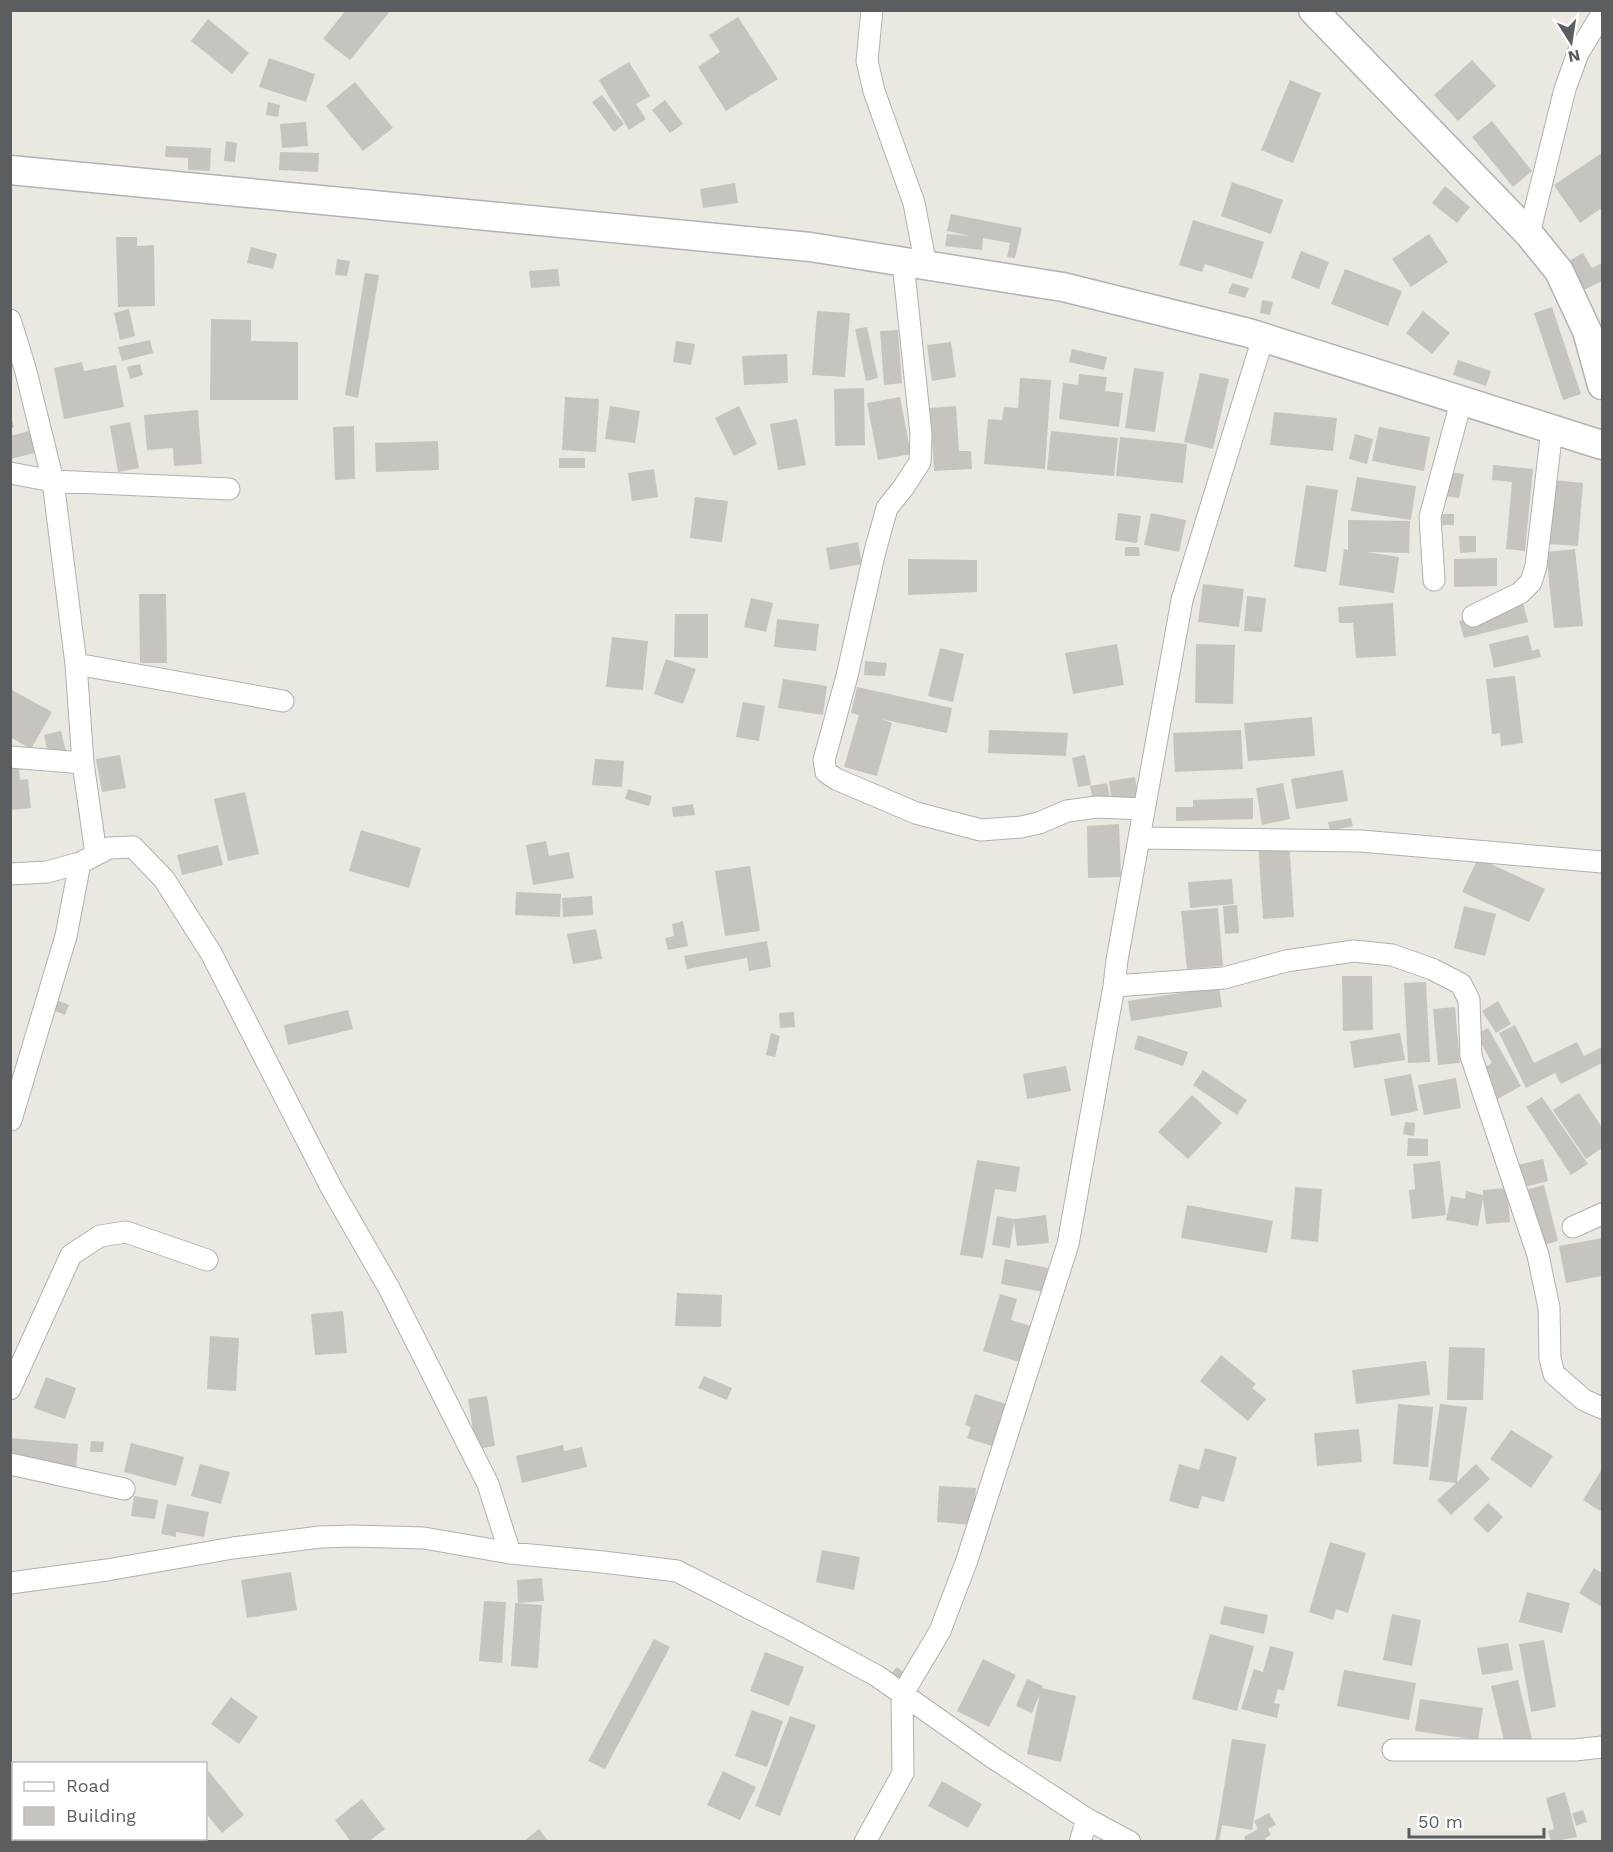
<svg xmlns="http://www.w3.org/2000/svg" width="1613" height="1852" font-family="'Work Sans',sans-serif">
	<rect width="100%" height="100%" fill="#ebe8e2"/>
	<path fill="#c7c3bf" d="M346 10H391L350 60 323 39Z
		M738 17 778 79 726 111 698 67 720 52 709 35Z
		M208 19 249 53 232 74 191 41Z
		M269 58 315 74 306 102 259 87Z
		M1472 60 1496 86 1458 121 1434 95Z
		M629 62 650 96 636 104 646 119 629 130 599 80Z
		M1290 80 1321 93 1293 163 1261 150Z
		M355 82 393 128 363 151 326 106Z
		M602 95 624 124 614 132 592 102Z
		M665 100 683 124 670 133 652 110Z
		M268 102 280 105 278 117 266 115Z
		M1492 121 1532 171 1513 187 1472 137Z
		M306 122 308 146 282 148 280 124Z
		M226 141 237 143 235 162 224 161Z
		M166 146 211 148 210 171 188 170V158L165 157Z
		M280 152 319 153 318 172 279 170Z
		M1602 153V208L1580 223 1554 185Z
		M1232 182 1283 200 1271 234 1221 216Z
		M735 183 738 203 703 208 700 189Z
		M1445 186 1470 207 1457 223 1432 203Z
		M951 214 1022 228 1015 258 1007 257 1010 243 983 238 982 250 945 246 947 234 970 236 947 231Z
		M1193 220 1264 242 1252 279 1205 264 1202 272 1179 265Z
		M1429 234 1448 262 1411 287 1392 259Z
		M116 237H137V246L154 245 155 306 118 307Z
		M251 247 277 254 273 269 247 263Z
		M1301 251 1329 262 1319 289 1291 278Z
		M1583 253 1592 268 1602 263V281L1584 290 1570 260Z
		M337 259 350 261 347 276 335 275Z
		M558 269 560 286 531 288 529 271Z
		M1345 269 1402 291 1388 326 1331 304Z
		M365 273 379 275 358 398 345 395Z
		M1232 283 1249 288 1245 298 1228 293Z
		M1262 300 1273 302 1270 315 1260 313Z
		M1552 307 1581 394 1563 400 1534 313Z
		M129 309 135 336 120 340 114 313Z
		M817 311 850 313 845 377 812 375Z
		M1423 311 1450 333 1432 354 1406 333Z
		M211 319 251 320V341L298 342V400H210Z
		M867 327 878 378 866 381 855 329Z
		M898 330 902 383 884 385 880 331Z
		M150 340 153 353 122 361 118 347Z
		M676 341 695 344 691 365 673 362Z
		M951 342 956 377 932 381 927 345Z
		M1072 349 1107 357 1104 370 1069 362Z
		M787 354 788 383 744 385 742 356Z
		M1458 360 1491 371 1486 386 1453 375Z
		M82 362 84 371 116 365 124 407 64 419 54 368Z
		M140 364 143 375 130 379 127 367Z
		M1134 368 1164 372 1155 432 1125 428Z
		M1200 373 1229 379 1213 449 1184 442Z
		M1079 374 1107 377 1105 391 1123 393 1119 427 1059 419 1063 383 1078 385Z
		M1020 378 1051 380 1045 469 984 464 988 419 1002 420 1004 407 1018 408Z
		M864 388 865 445 835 446 834 389Z
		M565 397 599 399 596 452 562 450Z
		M900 397 911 454 878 460 867 403Z
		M610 406 640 411 635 443 605 439Z
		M739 406 757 444 734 456 715 418Z
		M956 406 959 451H971L972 469 934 471 930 408Z
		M198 410 202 464 174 466 173 448 147 450 144 415Z
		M1274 412 1337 418 1333 451 1270 445Z
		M10 414 14 427 10 428Z
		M797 419 806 465 778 470 770 424Z
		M130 422 139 468 118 472 110 426Z
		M354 426 355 479 335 480 333 427Z
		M1379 427 1430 437 1424 471 1372 461Z
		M29 431 35 453 10 459V436Z
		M1051 431 1118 438 1114 476 1047 470Z
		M1355 434 1373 439 1367 464 1349 459Z
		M1120 437 1187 444 1183 483 1116 476Z
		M438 441 439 470 376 472 375 443Z
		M559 458H585V468H559Z
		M1493 465 1533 469 1525 551 1506 549 1512 482 1492 480Z
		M654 469 658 497 632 501 628 473Z
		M1442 471 1464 474 1459 498 1438 495Z
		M1357 477 1416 486 1411 520 1351 511Z
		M1553 480 1583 483 1578 546 1548 544Z
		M1306 485 1338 490 1326 572 1294 567Z
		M695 497 728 501 722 542 690 538Z
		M1118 513 1141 516 1137 543 1115 540Z
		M1151 513 1186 520 1179 552 1144 545Z
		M1442 514H1454V525H1442Z
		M1348 520 1410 521 1409 553 1366 552 1399 557 1394 593 1339 585 1344 549 1348 550Z
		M1459 536H1476V552L1460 553Z
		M858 542 862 564 830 570 826 548Z
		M1125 547H1139L1140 556H1125Z
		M1575 549 1583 626 1554 628 1546 552Z
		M1497 558V586L1454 587V559Z
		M908 559 977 560V592L908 595Z
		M1203 584 1244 589 1239 627 1198 622Z
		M139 594H166L167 663H140Z
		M1247 596 1266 598 1262 632 1244 631Z
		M751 598 773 603 766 632 744 627Z
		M1522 599 1528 622 1464 638 1459 621 1481 616Z
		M1393 603 1396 656 1356 658 1353 623H1339L1338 607Z
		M675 614H708V658L674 657Z
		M777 619 819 624 816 651 774 647Z
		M1528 635 1532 651 1539 649 1541 657 1494 668 1489 644Z
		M612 637 648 641 643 690 606 687Z
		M1117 644 1124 685 1073 694 1065 653Z
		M1196 644 1235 645 1233 704 1195 703Z
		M940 648 964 654 953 702 928 696Z
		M666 659 696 669 683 704 654 694Z
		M865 661 887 663 885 676 864 675Z
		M1515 676 1523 743 1501 746 1500 733 1492 734 1486 679Z
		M783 679 827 686 823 715 778 708Z
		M857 687 952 708 947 733 881 719 892 723 877 776 844 767 859 715 851 713Z
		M10 689 52 712 31 749 10 737Z
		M743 702 765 706 759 741 736 737Z
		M1312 717 1315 756 1248 761 1244 723Z
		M989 730 1068 733 1066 756 988 753Z
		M1241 730 1243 769 1175 772 1173 733Z
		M61 731 66 752 49 756 44 735Z
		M120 755 126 788 102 792 96 759Z
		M1085 755 1091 785 1078 787 1072 758Z
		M595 759 624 761 622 787 592 785Z
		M10 766H19L20 780 28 779 31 808 10 810Z
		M1343 770 1348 801 1296 809 1291 779Z
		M1135 777 1139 799 1112 802 1109 781Z
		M1107 783 1111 803 1094 806 1090 786Z
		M1283 783 1290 819 1262 825 1256 788Z
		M628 789 652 796 649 806 625 799Z
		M245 792 259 854 228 861 214 799Z
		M1253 798V819L1176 821V807H1193V800Z
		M693 804 695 815 673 817 672 807Z
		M1351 818 1353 826 1330 831 1328 822Z
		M1119 824 1121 877 1088 878 1087 826Z
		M361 830 421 848 409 888 349 871Z
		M1289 840 1294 917 1263 919 1258 842Z
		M546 841 549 856 569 852 574 878 533 885 526 845Z
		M218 845 223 865 182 875 177 855Z
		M1478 858 1545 889 1529 922 1462 892Z
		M750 866 760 931 725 936 715 871Z
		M1232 879 1234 904 1190 908 1188 882Z
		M516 892 561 894 560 917 515 915Z
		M592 896 593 915 563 917 562 898Z
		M1237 905 1239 933 1225 934 1223 906Z
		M1464 906 1496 914 1485 956 1454 948Z
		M1218 908 1223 966 1187 969 1181 911Z
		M683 921 688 946 668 950 665 938 674 936 672 924Z
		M596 929 602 959 573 964 567 934Z
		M767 941 771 967 749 971 747 958 687 969 684 956Z
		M1342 976H1372L1373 1030 1343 1031Z
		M1426 982 1430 1062 1408 1063 1404 983Z
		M1219 987 1222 1007 1131 1021 1128 1001Z
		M52 998 69 1005 65 1015 48 1008Z
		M1498 1001 1511 1024 1496 1033 1482 1011Z
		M1455 1007 1460 1063 1438 1065 1433 1009Z
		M348 1010 353 1029 288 1045 284 1025Z
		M794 1012 795 1027 780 1028 779 1013Z
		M1515 1025 1534 1063 1577 1042 1584 1056 1602 1047V1063L1561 1084 1555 1073 1526 1088 1499 1033Z
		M1488 1028 1521 1086 1498 1099 1481 1069 1492 1063 1476 1034Z
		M771 1033 780 1036 775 1057 766 1055Z
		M1400 1033 1405 1060 1354 1068 1350 1041Z
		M1138 1035 1188 1052 1183 1066 1134 1049Z
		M1066 1066 1071 1091 1027 1099 1023 1074Z
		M1203 1070 1247 1100 1237 1115 1193 1085Z
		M1411 1074 1418 1111 1391 1116 1384 1079Z
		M1456 1078 1461 1108 1424 1115 1418 1085Z
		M1579 1093 1602 1127V1148L1586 1159 1553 1110Z
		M1192 1095 1222 1123 1188 1159 1158 1132Z
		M1542 1097 1588 1164 1571 1175 1526 1107Z
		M1405 1122 1415 1123 1414 1136 1403 1134Z
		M1408 1138 1428 1139V1156H1407Z
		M1543 1159 1548 1181 1524 1187 1518 1165Z
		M977 1160 1020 1167 1016 1192 995 1189 983 1258 960 1255Z
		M1440 1161 1446 1215 1412 1219 1409 1190 1415 1189 1413 1164Z
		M1544 1185 1558 1241 1540 1246 1525 1190Z
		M1295 1187 1322 1189 1318 1242 1291 1239Z
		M1507 1188 1510 1222 1486 1224 1483 1199 1478 1226 1446 1220 1451 1196 1465 1199 1466 1191 1483 1195V1190Z
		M1187 1205 1273 1221 1267 1253 1181 1238Z
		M1046 1215 1049 1243 1017 1246 1014 1221 1010 1248 992 1245 997 1216 1014 1219Z
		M1602 1238V1276L1566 1283 1559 1246Z
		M1005 1259 1048 1268 1043 1292 1001 1284Z
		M677 1293 722 1295 721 1327 675 1326Z
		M1000 1294 1017 1299 1011 1320 1034 1327 1023 1363 983 1351Z
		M343 1311 347 1353 315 1355 311 1314Z
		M210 1336 239 1338 236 1391 207 1389Z
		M1449 1347 1485 1348 1483 1400H1447Z
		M1221 1355 1256 1384 1252 1388 1266 1399 1248 1421 1200 1381Z
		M1426 1361 1430 1395 1356 1404 1352 1370Z
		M704 1376 732 1388 727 1400 698 1388Z
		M46 1377 76 1388 65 1419 34 1408Z
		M975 1394 1006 1404 992 1446 967 1438 971 1427 965 1425Z
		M487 1396 495 1446 476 1449 468 1399Z
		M1398 1404 1433 1407 1428 1467 1393 1464Z
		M1440 1404 1467 1407 1457 1482 1476 1464 1490 1479 1451 1515 1437 1500 1456 1483 1429 1480Z
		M1359 1429 1362 1462 1317 1466 1314 1433Z
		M1511 1430 1553 1456 1531 1488 1490 1459Z
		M10 1438 78 1444 76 1470 10 1464Z
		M91 1441 104 1442 103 1452H90Z
		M131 1443 184 1457 176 1486 124 1472Z
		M563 1445 564 1451 582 1447 587 1467 522 1483 516 1456Z
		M1205 1448 1237 1457 1224 1502 1202 1496 1198 1509 1169 1501 1179 1464 1199 1470Z
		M200 1464 230 1472 221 1504 191 1496Z
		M1602 1469V1512L1583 1500Z
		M939 1486 976 1488 973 1525 937 1522Z
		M134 1496 158 1500 155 1519 131 1516Z
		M1488 1503 1503 1517 1488 1533 1473 1519Z
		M167 1504 209 1512 204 1537 176 1532V1537L161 1534Z
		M1330 1542 1366 1553 1348 1613 1336 1609 1333 1620 1309 1612Z
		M822 1550 860 1557 854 1590 816 1582Z
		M1594 1568 1602 1573V1607L1579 1593Z
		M291 1572 297 1610 247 1618 241 1580Z
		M542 1578 544 1601 518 1603 517 1580Z
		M1527 1592 1570 1603 1562 1633 1519 1622Z
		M484 1601 506 1602 502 1663 479 1661Z
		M515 1603 542 1605 538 1668 511 1666Z
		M1224 1606 1268 1615 1264 1634 1220 1624Z
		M1392 1614 1421 1620 1412 1666 1383 1660Z
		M1210 1634 1254 1646 1237 1711 1192 1699Z
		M654 1639 670 1647 605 1769 588 1761Z
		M1544 1640 1556 1707 1531 1712 1519 1644Z
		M1508 1643 1513 1670 1482 1675 1477 1648Z
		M1270 1646 1294 1652 1284 1691 1278 1689 1274 1703 1280 1704 1277 1718 1241 1709 1254 1669 1263 1672Z
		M765 1652 804 1667 789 1706 750 1691Z
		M983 1659 1016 1675 989 1727 957 1711Z
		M897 1667 908 1676 899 1687 888 1677Z
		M1344 1670 1416 1683 1409 1720 1337 1706Z
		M1027 1679 1043 1686 1042 1688 1076 1696 1061 1762 1027 1754 1040 1694 1032 1713 1016 1706Z
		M1518 1680 1532 1739 1505 1745 1491 1686Z
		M231 1697 258 1717 239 1744 211 1724Z
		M1420 1699 1483 1708 1478 1740 1415 1731Z
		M752 1710 783 1721 767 1767 735 1756Z
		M790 1716 816 1725 780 1816 755 1806Z
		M1232 1739 1266 1744 1252 1830 1222 1825 1219 1842H1215Z
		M206 1768 244 1815 222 1833 206 1813Z
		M723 1771 756 1787 740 1820 707 1805Z
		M942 1781 982 1804 968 1828 928 1806Z
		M1565 1792 1577 1837 1551 1842 1548 1831 1554 1829 1546 1798Z
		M362 1799 385 1829 368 1842H351L335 1820Z
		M1583 1810 1587 1822 1576 1826 1572 1813Z
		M1269 1813 1276 1825 1268 1829 1271 1835 1265 1838 1267 1842H1246L1244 1837 1258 1829 1254 1821Z
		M539 1829 549 1842H523Z
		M15 1839H24L27 1842H11Z
		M38 1839H60L57 1842H41Z
		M110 1839H121L124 1842H107Z"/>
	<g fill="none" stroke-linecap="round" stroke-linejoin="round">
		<g stroke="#aeb0b3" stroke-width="23">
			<path id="street" d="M872 10 867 61 874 91 914 203 926 266
				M1529 234 1565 89 1578 53 1602 14
				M903 262 921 434 920 462 903 488 887 508 875 551 847 676 824 760 826 772 836 779 916 813 981 830 1021 827 1039 823 1067 811 1097 807 1144 809
				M10 320 25 368 53 481 76 664 83 763 96 854
				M1263 338 1182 600 1117 960 1114 986 1224 978 1286 961 1354 951 1392 955 1432 969 1461 984 1469 1000 1471 1056 1538 1255 1549 1308 1550 1358 1554 1374 1584 1400 1602 1408
				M10 473 53 481 229 489
				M1434 580 1430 517 1461 402
				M1473 616 1520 593 1531 582 1536 566 1552 429
				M76 664 283 701
				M10 757 83 763
				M1139 838 1361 841 1602 862
				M10 874 47 872 80 863 109 848 133 847 164 879 211 953 332 1189 389 1288 488 1484 510 1553
				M11 1120 66 936 80 863
				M1573 1227 1602 1214
				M10 1389 71 1255 100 1236 126 1232 207 1260
				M10 1464 124 1489
				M10 1583 107 1570 233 1548 320 1537 353 1536 424 1538 510 1553 603 1562 677 1571 792 1630 877 1676 992 1757 1087 1819 1130 1842
				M1393 1750H1575L1602 1747
				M865 1842 903 1773 902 1695 940 1631 967 1560 1068 1244 1114 986
				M1080 1842 1087 1819"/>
		</g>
		<g stroke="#afb2b6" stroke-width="31">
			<path id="secondary" d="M1313 10 1529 234 1559 271 1587 331 1602 385
				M10 170 810 247 1063 287 1249 333 1602 445"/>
		</g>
		<use href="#street" stroke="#fff" stroke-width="21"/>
		<use href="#secondary" stroke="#fff" stroke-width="28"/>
	</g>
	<rect width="1613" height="1852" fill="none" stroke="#5a5e61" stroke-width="24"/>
	<rect x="12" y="1762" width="195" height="78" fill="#ffffff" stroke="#bdbfc0" stroke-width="1.5"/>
	<rect x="24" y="1782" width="30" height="9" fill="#ffffff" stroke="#bdbfc0" stroke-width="1.5"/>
	<text x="66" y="1792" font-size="18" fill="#5a5e61">Road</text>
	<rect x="24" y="1807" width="30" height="18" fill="#c7c3bf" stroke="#bdbfc0" stroke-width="1.5"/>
	<text x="66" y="1822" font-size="18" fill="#5a5e61">Building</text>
	<g transform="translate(1571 42) rotate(168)" stroke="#ffffff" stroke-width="4.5" paint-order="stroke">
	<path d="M0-4.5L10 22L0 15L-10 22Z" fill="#5a5e61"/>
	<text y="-9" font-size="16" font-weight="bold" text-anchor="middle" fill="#5a5e61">N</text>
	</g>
	<path d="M1409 1828v9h135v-9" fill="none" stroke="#5a5e61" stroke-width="3"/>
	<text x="1418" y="1828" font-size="18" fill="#5a5e61" stroke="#ffffff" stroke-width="4.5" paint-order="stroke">50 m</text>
</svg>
